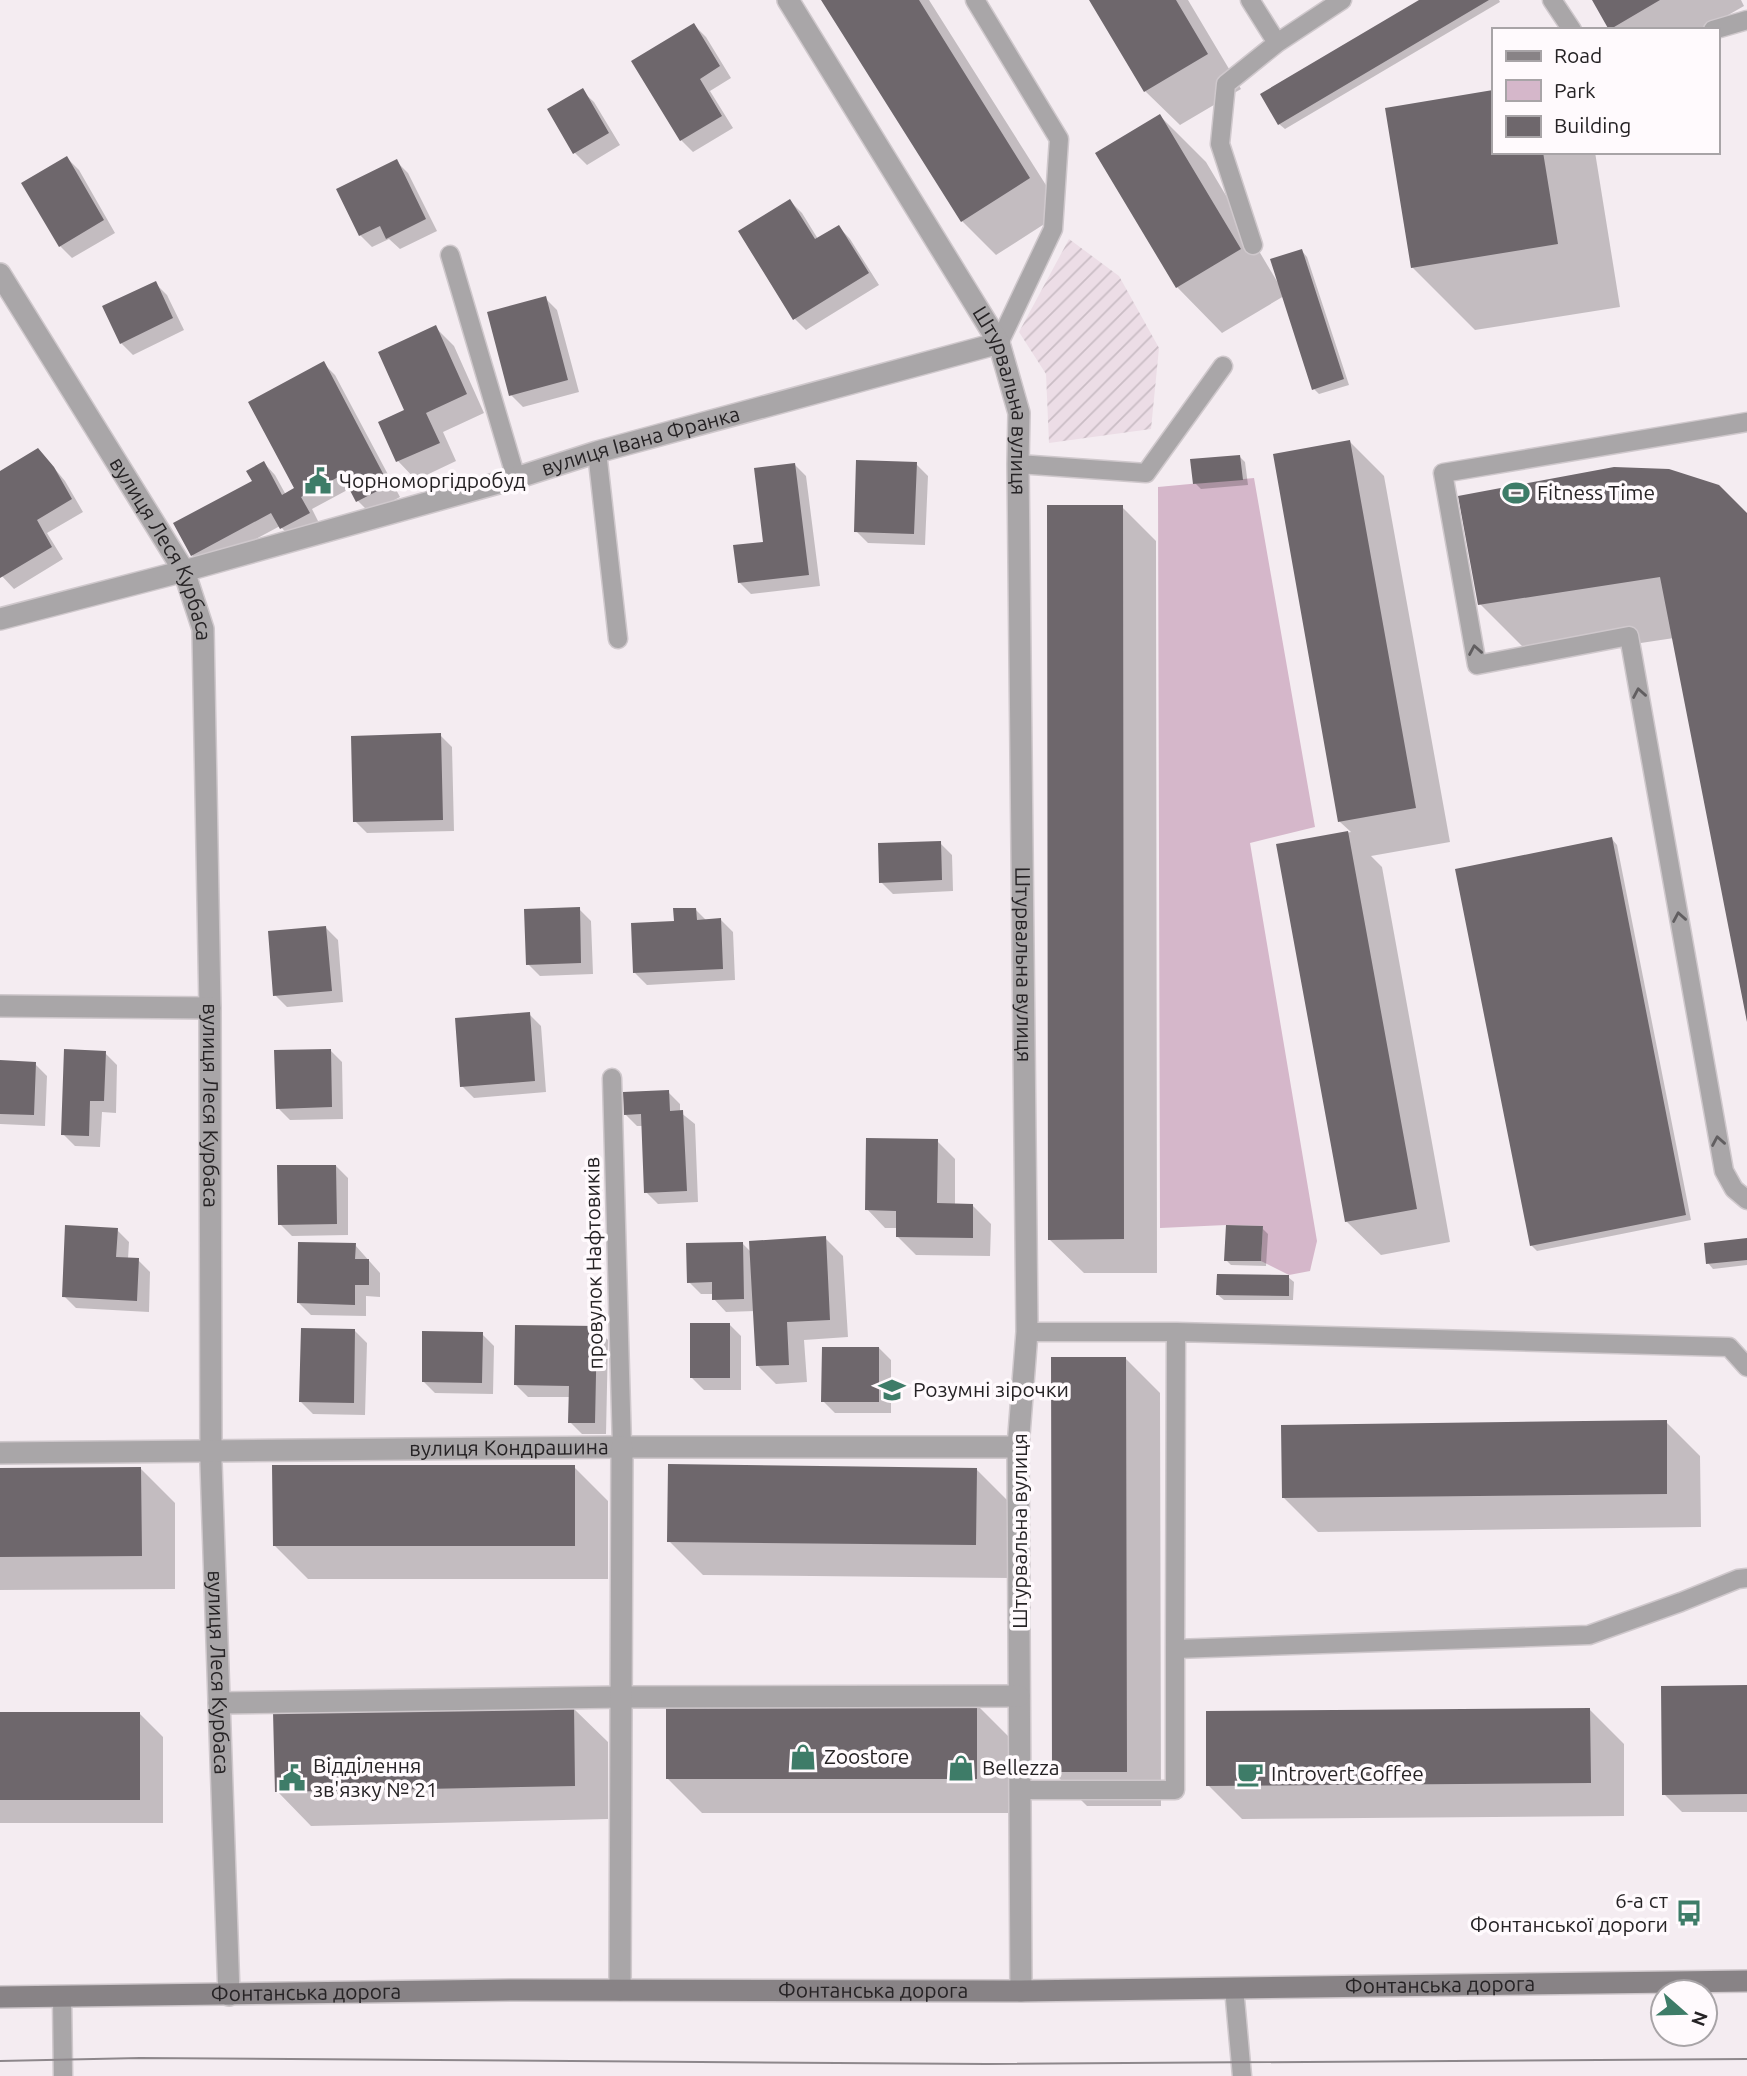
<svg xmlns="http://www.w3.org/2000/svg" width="1747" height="2076" font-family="Ubuntu,sans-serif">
	<defs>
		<pattern id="industrial-furrows" width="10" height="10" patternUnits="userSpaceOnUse" patternTransform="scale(1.75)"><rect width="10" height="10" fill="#ecdde6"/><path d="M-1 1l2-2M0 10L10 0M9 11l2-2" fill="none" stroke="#cabdc5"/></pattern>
	</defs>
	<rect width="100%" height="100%" fill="#f4ecf1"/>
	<path fill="url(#industrial-furrows)" d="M1069 239 1119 276 1159 348 1151 429 1049 443 1046 374 1019 332Z"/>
	<path fill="#d5b7ca" d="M1254 478 1315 827 1250 843 1317 1241 1310 1271 1289 1275 1261 1261 1263 1226 1226 1225 1160 1228 1158 487Z"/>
	<path fill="#0003" d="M823 0H929L1063 212 996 255 962 221Z
		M1091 0H1188L1241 89 1180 125 1145 91Z
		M1422 0H1499L1500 2 1285 129 1279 124Z
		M1594 0H1741L1744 6 1702 30H1611Z
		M694 25 706 37 731 78 710 91 733 128 693 152 681 140 634 62Z
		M582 91 594 102 620 145 587 165 575 153 549 110Z
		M1493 92V152H1595L1620 307 1475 330 1412 267 1387 109Z
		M1160 116 1206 162 1278 283 1302 251 1307 257 1349 385 1319 394 1314 389 1284 296 1222 333 1177 287Z
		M67 158 79 170 115 233 72 258 60 246Z
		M396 161 408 173 437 231 400 249 389 239 372 247 360 235Z
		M790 201 802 213 818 239 839 227 850 239 879 285 806 330 794 318Z
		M155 283 167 295 184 330 133 355 121 343Z
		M545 298 557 310 579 392 523 407 511 395Z
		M436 328 454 346 484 413 443 432 456 461 416 480 398 461 380 423 406 411Z
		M323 363 335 375 400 497 370 513 358 501 351 488 312 509 320 525 293 540 280 526 204 567 192 555 254 482 264 463 275 475 286 495 296 489Z
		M1350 442 1384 476 1450 842 1371 856 1382 867 1450 1242 1381 1255 1346 1221 1278 846 1351 832 1340 822 1275 456Z
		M1239 456 1245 462 1248 485 1201 489 1195 483Z
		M50 463 65 481 83 512 47 533 63 559 14 589 0 574V473Z
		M794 464 806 476 820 586 751 594 739 582 765 543Z
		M916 464 928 476 925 545 868 543 856 531Z
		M1122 507 1156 541 1157 1273H1084L1049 1239Z
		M1747 515V1020L1674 638 1535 659 1480 604Z
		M440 735 452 747 454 831 367 833 355 821Z
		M1612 839 1617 845 1691 1220 1537 1251 1531 1245Z
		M940 843 952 855 953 891 893 894 881 882Z
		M579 909 591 921 593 974 540 976 528 964Z
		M696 910 707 921 721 920 733 932 735 980 647 985 635 973 675 922Z
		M326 928 338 940 343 1002 287 1007 275 995Z
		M529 1014 541 1026 546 1092 474 1098 462 1086Z
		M330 1050 342 1062 343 1119 290 1120 278 1108Z
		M105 1053 117 1065 116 1113 102 1112 100 1147 75 1146 63 1134Z
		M0 1062 35 1064 47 1076 45 1126 0 1124Z
		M668 1092 680 1104V1112L695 1124 698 1202 658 1204 646 1192 643 1126H637L625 1114Z
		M937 1141 955 1159V1205L973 1206 991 1224 990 1256 916 1255 897 1236 898 1228H885L867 1209Z
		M336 1166 348 1178V1235L292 1236 280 1224Z
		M1262 1228 1268 1234 1266 1266 1231 1265 1226 1260Z
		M117 1230 129 1242 128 1259 138 1260 150 1272 149 1312 76 1308 64 1296Z
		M825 1238 843 1256 848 1337 804 1340 807 1382 776 1384 758 1366 755 1311 726 1312 714 1299V1294H701L689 1282 742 1243 752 1253Z
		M1747 1240V1265L1713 1269 1708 1263Z
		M355 1245 380 1273V1297L366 1296V1316L311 1315 299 1303Z
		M1288 1277 1294 1282 1293 1300H1224L1218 1295Z
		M729 1324 741 1336V1390H704L692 1378Z
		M596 1328 608 1340 606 1434H582L570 1422 571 1397H528L516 1385Z
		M355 1331 367 1343 365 1415 313 1414 301 1402Z
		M482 1334 494 1346 493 1394 435 1393 423 1381Z
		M879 1348 891 1360V1413H835L823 1401Z
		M1125 1358 1160 1393 1161 1806H1087L1053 1772Z
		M1666 1422 1700 1456 1701 1527 1318 1532 1283 1497Z
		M574 1467 608 1501V1579H308L274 1545Z
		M141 1469 175 1503V1589L0 1590V1470Z
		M977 1470 1011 1504 1010 1578 703 1575 669 1541Z
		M1747 1687V1812H1682L1664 1794Z
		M976 1704 1010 1738V1813H702L668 1779Z
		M573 1708 608 1742V1819L311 1826 277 1791Z
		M1590 1710 1624 1744V1816L1242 1819 1208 1785Z
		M139 1713 163 1737V1823H0V1714Z"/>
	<path fill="#6e676c" d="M821 0H919L1030 178 961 222Z
		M1089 0H1176L1208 54 1144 92Z
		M1419 0H1489L1278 125 1260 94Z
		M1592 0H1660L1609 30Z
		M694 23 720 66 700 79 722 116 680 141 631 61Z
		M583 88 609 133 573 154 547 109Z
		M1493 90V152H1543L1558 244 1411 268 1385 108Z
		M1160 114 1241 249 1176 288 1095 153Z
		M67 156 104 220 59 247 21 183Z
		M397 159 426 219 386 239 380 226 359 236 336 189Z
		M790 199 815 239 839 225 869 273 793 320 738 231Z
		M1302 249 1344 379 1312 390 1270 259Z
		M156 281 173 318 120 344 102 306Z
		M546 296 568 380 509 396 487 312Z
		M436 325 467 394 426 413 440 443 396 462 378 422 404 410 378 352Z
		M324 361 389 485 356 502 342 475 301 497 310 513 280 529 271 513 191 556 173 523 252 481 246 471 264 461 282 495 294 488 248 402Z
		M1350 440 1416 808 1338 822 1273 454Z
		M38 448 54 467 72 499 37 520 52 547 0 578V471Z
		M1240 455 1243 480 1193 484 1190 459Z
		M856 460 917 462 914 534 854 532Z
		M795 463 809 575 738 583 733 545 763 542 754 468Z
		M1614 467 1669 469 1719 485 1747 513V1022L1660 577 1478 605 1458 496Z
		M1047 505H1123L1124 1239 1048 1240Z
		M441 733 443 820 353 822 351 736Z
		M1348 831 1417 1209 1345 1222 1276 844Z
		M1612 837 1686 1215 1530 1246 1455 869Z
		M941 841 942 880 879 883 878 843Z
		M580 907 581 963 526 965 524 909Z
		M673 908H696L697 920 721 918 723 969 633 973 631 923 674 921Z
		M326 926 332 991 273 996 268 931Z
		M530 1012 535 1081 460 1087 455 1018Z
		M64 1049 106 1051 104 1101H90L89 1136 61 1135Z
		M331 1049 332 1107 276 1109 274 1050Z
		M0 1060 36 1062 34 1115 0 1114Z
		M669 1090 670 1111 683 1110 687 1191 644 1193 641 1114 624 1115 623 1092Z
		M866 1138 938 1139 937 1203 973 1204V1238L896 1237V1211L865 1210Z
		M277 1165H336L337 1224 278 1225Z
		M65 1225 118 1228 116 1257 139 1258 137 1301 62 1297Z
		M1226 1225 1263 1226 1261 1261H1224Z
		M826 1236 830 1320 787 1322 789 1365 756 1366 749 1241Z
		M1747 1238V1260L1706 1264 1704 1243Z
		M298 1242 356 1243 355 1259H369V1285H355V1305L297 1303Z
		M743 1242 744 1299 712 1300V1282L687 1283 686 1243Z
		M1217 1274 1289 1275V1296L1216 1295Z
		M690 1323H730V1378H690Z
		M515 1325 597 1326 595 1423H568L569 1386 514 1385Z
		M301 1328 355 1329 354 1403 299 1402Z
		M422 1331 483 1332 482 1383 422 1382Z
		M822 1347H879V1402H821Z
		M1051 1357H1126L1127 1772H1052Z
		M1667 1420V1494L1282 1498 1281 1425Z
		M668 1464 977 1468 976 1545 667 1542Z
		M272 1465H575V1546H273Z
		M141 1467 142 1556 0 1557V1468Z
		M1747 1685V1794L1662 1795 1661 1686Z
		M666 1702H977V1779H666Z
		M574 1706 575 1786 275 1792 273 1712Z
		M1590 1708 1591 1783 1206 1786V1711Z
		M0 1712H140V1800H0Z"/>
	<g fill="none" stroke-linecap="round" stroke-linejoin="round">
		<g stroke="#cfc8cc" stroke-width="21">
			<path id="service" d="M975 0 1059 139 1053 229 999 343
				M1250 0 1277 43
				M1552 0 1572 30
				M1713 30 1747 20
				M1253 245 1220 144 1226 84 1277 43 1342 0
				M450 255 516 478
				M1747 422 1443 473 1477 665 1629 636 1724 1171 1734 1189 1747 1200
				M597 452 618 639
				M1018 464 1146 473 1223 366
				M612 1078 622 1447
				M1027 1332H1176L1729 1347 1747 1367
				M1176 1332 1175 1649 1589 1635 1681 1602 1738 1579 1747 1578
				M1020 1790H1175V1649
				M1234 1988 1242 2076
				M62 1997 63 2076"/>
		</g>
		<g stroke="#cfc8cc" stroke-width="24">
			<g id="minor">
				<path id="s1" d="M788 0 999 343 1019 413 1018 464 1027 1332 1018 1447 1021 1991"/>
				<path id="s2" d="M0 274 184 571 203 629 210 1008 211 1463 229 1995"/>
				<path id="s3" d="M0 619 184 571 516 478 597 452 999 343"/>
				<path d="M0 1006 210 1008"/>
				<path id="s4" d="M0 1453 622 1447H1018"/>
				<path d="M219 1703 621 1697 1019 1696"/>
				<path d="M620 1990 622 1447"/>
			</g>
		</g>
		<g stroke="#cfc8cc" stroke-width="24">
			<g id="secondary">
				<path id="s5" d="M0 1997 516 1990 1021 1991 1747 1981"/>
			</g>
		</g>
		<use href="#service" stroke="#a9a6a8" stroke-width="18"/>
		<use href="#minor" stroke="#a9a6a8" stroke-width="21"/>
		<use href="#secondary" stroke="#888386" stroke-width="21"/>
		<path stroke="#8d878b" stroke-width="2" d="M0 2061 140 2058 986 2064 1747 2059"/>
	</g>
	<defs><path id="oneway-chevron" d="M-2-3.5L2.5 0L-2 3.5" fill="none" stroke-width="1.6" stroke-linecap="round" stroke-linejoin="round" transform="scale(1.75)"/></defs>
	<g stroke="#615e60">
		<use href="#oneway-chevron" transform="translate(1475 650) rotate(-100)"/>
		<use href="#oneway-chevron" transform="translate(1639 693) rotate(-100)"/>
		<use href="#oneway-chevron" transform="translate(1679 917) rotate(-100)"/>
		<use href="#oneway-chevron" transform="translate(1718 1141) rotate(-100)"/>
	</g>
	<defs>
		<g id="civic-bare" transform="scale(2.1)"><path d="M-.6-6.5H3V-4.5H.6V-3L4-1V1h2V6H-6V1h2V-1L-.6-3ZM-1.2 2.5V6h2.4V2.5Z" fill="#3e7c68" stroke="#fffafd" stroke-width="2.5" paint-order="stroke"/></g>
		<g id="stadium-bare" transform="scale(2.1)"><path d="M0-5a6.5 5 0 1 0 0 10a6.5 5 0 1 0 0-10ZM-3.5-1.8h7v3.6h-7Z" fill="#3e7c68" stroke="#fffafd" stroke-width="2.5" paint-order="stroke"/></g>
		<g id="school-bare" transform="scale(2.1)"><path d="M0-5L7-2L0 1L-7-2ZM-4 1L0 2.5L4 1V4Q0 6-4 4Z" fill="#3e7c68" stroke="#fffafd" stroke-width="2.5" paint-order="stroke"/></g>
		<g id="shop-bare" transform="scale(2.1)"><path d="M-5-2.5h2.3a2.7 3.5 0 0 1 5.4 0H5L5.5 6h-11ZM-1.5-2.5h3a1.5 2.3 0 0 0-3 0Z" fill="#3e7c68" stroke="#fffafd" stroke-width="2.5" paint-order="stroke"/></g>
		<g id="cafe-bare" transform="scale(2.1)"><path d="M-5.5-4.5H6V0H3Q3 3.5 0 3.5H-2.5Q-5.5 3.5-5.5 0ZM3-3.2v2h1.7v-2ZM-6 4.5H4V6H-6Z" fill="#3e7c68" stroke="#fffafd" stroke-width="2.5" paint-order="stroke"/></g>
		<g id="bus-bare" transform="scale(2.1)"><path d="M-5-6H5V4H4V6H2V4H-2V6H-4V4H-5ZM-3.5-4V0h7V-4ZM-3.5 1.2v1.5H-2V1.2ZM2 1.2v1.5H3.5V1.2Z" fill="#3e7c68" stroke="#fffafd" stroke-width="2.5" paint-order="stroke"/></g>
	</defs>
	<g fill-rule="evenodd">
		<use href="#civic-bare" x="318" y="481"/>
		<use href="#stadium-bare" x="1516" y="493"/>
		<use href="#school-bare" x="892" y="1390"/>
		<use href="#shop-bare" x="803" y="1757"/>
		<use href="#shop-bare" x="961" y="1768"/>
		<use href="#cafe-bare" x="1250" y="1774"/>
		<use href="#civic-bare" x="292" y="1778"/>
		<use href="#bus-bare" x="1689" y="1913"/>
	</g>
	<g text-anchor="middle" stroke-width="7" stroke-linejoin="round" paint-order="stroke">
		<g font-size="21" fill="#262325" stroke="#fffafd">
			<text dy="7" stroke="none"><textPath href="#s1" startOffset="460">Штурвальна вулиця</textPath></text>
			<text dy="7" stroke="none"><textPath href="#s3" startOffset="665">вулиця Івана Франка</textPath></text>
			<text dy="7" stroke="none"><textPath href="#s2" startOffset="320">вулиця Леся Курбаса</textPath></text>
			<text dy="7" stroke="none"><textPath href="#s1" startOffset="1027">Штурвальна вулиця</textPath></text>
			<text dy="7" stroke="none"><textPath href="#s2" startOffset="887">вулиця Леся Курбаса</textPath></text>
			<text transform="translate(594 1263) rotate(-91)" y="7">провулок Нафтовиків</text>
			<text dy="7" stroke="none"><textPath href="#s4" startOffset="509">вулиця Кондрашина</textPath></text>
			<text transform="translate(1020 1531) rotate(-90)" y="7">Штурвальна вулиця</text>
			<text dy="7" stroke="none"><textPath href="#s2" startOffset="1454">вулиця Леся Курбаса</textPath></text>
			<text dy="7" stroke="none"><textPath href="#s5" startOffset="1440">Фонтанська дорога</textPath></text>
			<text dy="7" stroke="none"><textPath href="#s5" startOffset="873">Фонтанська дорога</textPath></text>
			<text dy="7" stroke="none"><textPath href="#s5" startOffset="306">Фонтанська дорога</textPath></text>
		</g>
		<g font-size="21" fill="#262325" stroke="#fffafd" text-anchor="start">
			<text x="339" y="488">Чорноморгідробуд</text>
			<text x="1537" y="500">Fitness Time</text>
			<text x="913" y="1397">Розумні зірочки</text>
			<text x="824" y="1764">Zoostore</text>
			<text x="313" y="1773">Відділення<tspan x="313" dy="24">зв'язку № 21</tspan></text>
			<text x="982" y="1775">Bellezza</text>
			<text x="1271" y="1781">Introvert Coffee</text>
			<text x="1668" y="1908" text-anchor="end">6-а ст<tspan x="1668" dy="24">Фонтанської дороги</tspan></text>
		</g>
	</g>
	<rect x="1492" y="28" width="228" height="126" fill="#fffafd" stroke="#a8a4a7" stroke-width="2"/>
	<rect x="1506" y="51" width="35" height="10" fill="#888386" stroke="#a8a4a7" stroke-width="2"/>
	<text x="1554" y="63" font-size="21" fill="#262325">Road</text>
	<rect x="1506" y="80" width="35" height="21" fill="#d5b7ca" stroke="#a8a4a7" stroke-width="2"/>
	<text x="1554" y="98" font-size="21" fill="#262325">Park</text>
	<rect x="1506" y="116" width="35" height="21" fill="#6e676c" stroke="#a8a4a7" stroke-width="2"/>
	<text x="1554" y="133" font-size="21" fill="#262325">Building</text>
	<g transform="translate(1684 2013) rotate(110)"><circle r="33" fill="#fffafd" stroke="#a8a4a7" stroke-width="2"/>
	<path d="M0-5L12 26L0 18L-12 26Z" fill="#3e7c68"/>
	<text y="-10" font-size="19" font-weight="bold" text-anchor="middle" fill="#262325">N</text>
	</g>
</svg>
